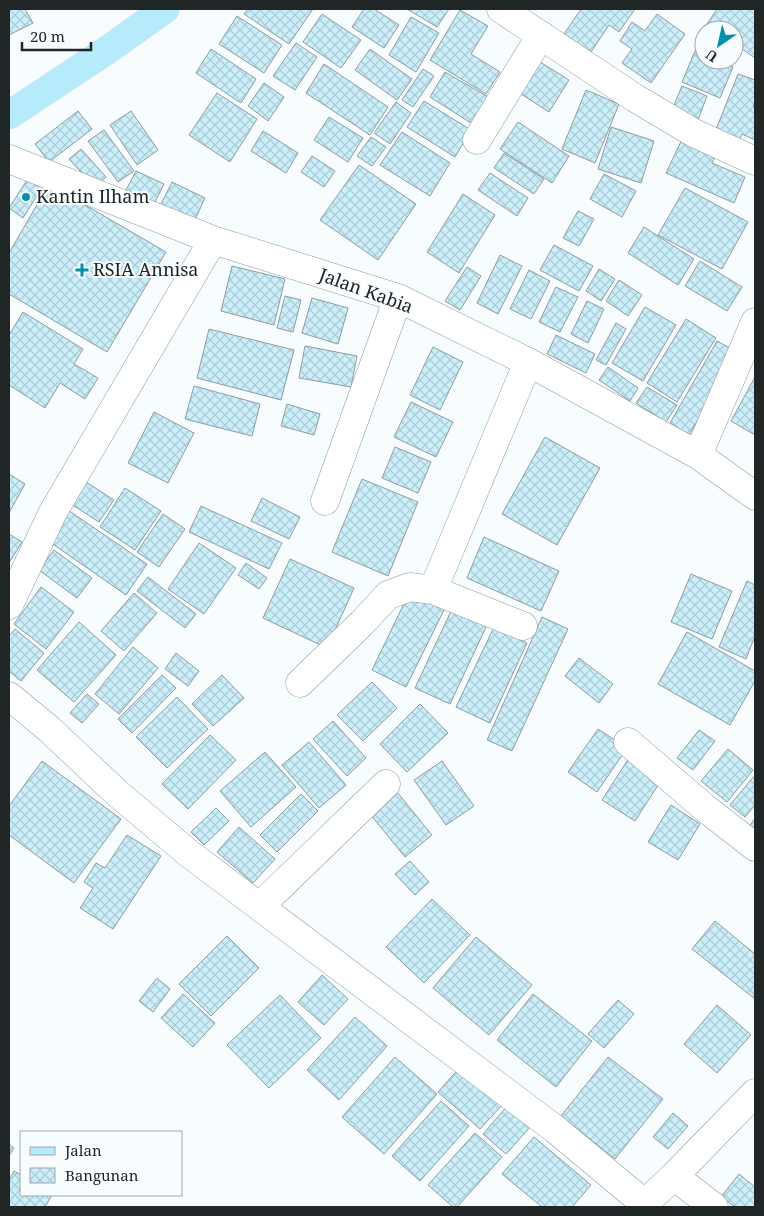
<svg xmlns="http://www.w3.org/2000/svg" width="764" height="1216" font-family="'Noto Serif',serif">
	<defs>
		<pattern id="building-cross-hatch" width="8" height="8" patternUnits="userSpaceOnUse" patternTransform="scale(1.25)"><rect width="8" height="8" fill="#caeefa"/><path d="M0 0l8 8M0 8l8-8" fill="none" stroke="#adccd6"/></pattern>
	</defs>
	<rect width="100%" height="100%" fill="#f7fcfe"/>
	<path fill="url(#building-cross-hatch)" stroke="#909ca0" d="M9 9H25L33 23 9 35Z
		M248 9H313L289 44 244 14Z
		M364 9H374L399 25 384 48 352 27Z
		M407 9H449L437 27Z
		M581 9H635L619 32 609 25 591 52 564 34Z
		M717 9H755V58L734 43V30H715L707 24Z
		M460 10 488 26 471 54 500 72 486 94 430 60Z
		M322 14 361 40 341 68 303 42Z
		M657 14 685 34 651 83 622 63 632 49 620 41 632 22 645 31Z
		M237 16 282 45 264 73 219 44Z
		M411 17 439 33 416 72 389 55Z
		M296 43 317 57 295 90 273 76Z
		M211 49 256 79 241 103 196 73Z
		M370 49 412 79 397 100 355 70Z
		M695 51 704 54V60H717L733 67 720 98 682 82Z
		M540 62 569 80 549 112 521 94Z
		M324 64 388 107 370 135 306 93Z
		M423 69 434 76 413 107 402 100Z
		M445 72 490 98 474 125 430 97Z
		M738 74 755 80V101L753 106 755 107V140L742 134 736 147 713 137Z
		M264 83 284 97 268 121 248 106Z
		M682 86 707 96 698 120 672 110Z
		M586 90 619 104 595 163 562 149Z
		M217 93 257 119 230 162 189 135Z
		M424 101 471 130 455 157 407 127Z
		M396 102 411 113 390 144 374 133Z
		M78 111 92 129 49 162 35 144Z
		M131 111 158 150 137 165 110 125Z
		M329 117 363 138 348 162 314 140Z
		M518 122 569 156 552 183 500 149Z
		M611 127 654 141 641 183 598 169Z
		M104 130 134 171 118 182 88 141Z
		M263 131 298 153 286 173 251 151Z
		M402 132 450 163 430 196 380 165Z
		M684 135 718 150 712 163 745 177 734 203 666 173Z
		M371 137 386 147 372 166 357 156Z
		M81 149 106 177 95 187 69 159Z
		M504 153 544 179 534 194 494 168Z
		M312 156 335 171 324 187 301 172Z
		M359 165 416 204 378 260 320 220Z
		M136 171 164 184 153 206 125 192Z
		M490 173 528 198 517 216 478 190Z
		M604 174 636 191 622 217 590 199Z
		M29 177 43 186 23 218 9 208Z
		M172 182 205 198 193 224 159 208Z
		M49 184 166 252 107 352 9 294V253Z
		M685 188 748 222 722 269 658 235Z
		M463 194 495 215 459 273 427 252Z
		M578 211 594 219 579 246 563 238Z
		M644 227 694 259 678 285 628 253Z
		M554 245 593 266 579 291 540 270Z
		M500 255 522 266 498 314 477 303Z
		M700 261 742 287 727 311 685 286Z
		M232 266 285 279 274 325 221 311Z
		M467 267 481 276 460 310 445 301Z
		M599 269 615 279 601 301 586 291Z
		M529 270 550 281 531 319 510 309Z
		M619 280 642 295 628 316 606 301Z
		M556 287 578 297 560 332 539 322Z
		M285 296 301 300 293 332 277 328Z
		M312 298 348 308 338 344 302 333Z
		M587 301 604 309 588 343 571 334Z
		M645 307 676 325 643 381 612 363Z
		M23 312 83 349 74 364 98 378 85 399 60 383 45 408 9 385V335Z
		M686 319 716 338 677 402 647 383Z
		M616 323 626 329 606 365 596 360Z
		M209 329 294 350 281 400 197 378Z
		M556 335 595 354 586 373 547 354Z
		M717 341 737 352 689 435 670 423Z
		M305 346 357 356 351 387 299 378Z
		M433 347 463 362 440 410 410 395Z
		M608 367 638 388 630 401 599 380Z
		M755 377V435L731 421Z
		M194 386 260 404 252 436 185 419Z
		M647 387 677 405 666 422 636 403Z
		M411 402 453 422 436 457 394 437Z
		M287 404 320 414 314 435 281 426Z
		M154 412 194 433 168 483 128 463Z
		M545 437 600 468 557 545 502 514Z
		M395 447 431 462 418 493 382 478Z
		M9 474 25 484 9 513Z
		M362 479 418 502 388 576 332 552Z
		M86 482 114 500 99 522 71 504Z
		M125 488 161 511 135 550 100 527Z
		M262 498 300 517 289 539 251 521Z
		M201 506 282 543 269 569 189 532Z
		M68 510 147 564 126 595 47 540Z
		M163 514 185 529 159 567 137 552Z
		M9 534 22 542 9 563Z
		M484 537 559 571 541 611 467 578Z
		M199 543 236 568 204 614 168 589Z
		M54 550 92 578 77 598 39 570Z
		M290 559 354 588 327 648 263 618Z
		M246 563 267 578 259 589 238 575Z
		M691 574 732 591 712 639 671 622Z
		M148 577 196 614 185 628 137 591Z
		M747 581 755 585V636L746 659 719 647Z
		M41 587 74 612 46 649 14 624Z
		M410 591 445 608 406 687 372 670Z
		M134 593 157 613 124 651 101 631Z
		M452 609 487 625 450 704 415 688Z
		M542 617 568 629 512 751 487 740Z
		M79 622 116 655 74 702 37 670Z
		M494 627 527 643 490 723 456 707Z
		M15 629 44 653 21 681 9 671V636Z
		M687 632 755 671V681L730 725 658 684Z
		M133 647 158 668 119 714 95 694Z
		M176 653 199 671 188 686 165 669Z
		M579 658 613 684 599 703 565 676Z
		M162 675 176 688 132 733 118 719Z
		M222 675 244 698 213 726 192 704Z
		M372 682 397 708 363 741 337 715Z
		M87 694 99 704 82 723 70 713Z
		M177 697 208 729 167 768 136 737Z
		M420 704 448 733 407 772 380 744Z
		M333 721 366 758 347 776 313 739Z
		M598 729 627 748 597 792 568 772Z
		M699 730 715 741 693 770 677 758Z
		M210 735 236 760 188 809 162 784Z
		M309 742 346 785 319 808 282 765Z
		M728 749 753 770 727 802 701 781Z
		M265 752 296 787 251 827 220 791Z
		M629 758 662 779 635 821 602 800Z
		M42 761 121 819 74 883 9 835V806Z
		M442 761 474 806 446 825 414 780Z
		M755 775V805L745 817 730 805Z
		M397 792 432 835 405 857 370 814Z
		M301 794 318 811 277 852 260 835Z
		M671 805 700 824 678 860 648 842Z
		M216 808 229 821 204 845 191 832Z
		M755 818V831L749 827Z
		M239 827 275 859 253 883 217 852Z
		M127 835 161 856 113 929 80 908 93 888 84 882 96 863 105 868Z
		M410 861 429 882 415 895 395 874Z
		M432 899 470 935 424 983 386 947Z
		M715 921 755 954V999L692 949Z
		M227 936 259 968 211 1016 179 984Z
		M476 937 532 985 489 1035 433 988Z
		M322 975 348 999 324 1025 298 1002Z
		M157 978 170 989 153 1012 139 1001Z
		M183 994 215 1023 193 1047 161 1018Z
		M533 994 592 1041 556 1087 497 1040Z
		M280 995 321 1038 269 1088 227 1045Z
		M618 1000 634 1014 604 1048 588 1034Z
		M717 1005 751 1035 717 1073 684 1044Z
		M355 1017 387 1046 339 1100 307 1070Z
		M395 1057 437 1094 384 1154 342 1117Z
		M608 1057 663 1099 615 1159 561 1116Z
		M461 1066 503 1104 480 1129 438 1092Z
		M441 1101 469 1126 420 1181 392 1156Z
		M509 1104 532 1125 506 1154 483 1134Z
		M673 1113 688 1126 668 1149 653 1137Z
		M475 1133 502 1157 457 1207H453L428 1185Z
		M534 1137 591 1185 572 1207H542L502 1174Z
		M9 1144 14 1148 9 1156Z
		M14 1171 21 1175V1195H52L45 1207H9V1180Z
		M739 1174 755 1187V1207H735L721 1197Z"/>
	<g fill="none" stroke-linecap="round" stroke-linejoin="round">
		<g stroke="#8e9a9e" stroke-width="29">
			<path id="minor" d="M501 9 635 98 694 133 755 161
				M477 140 541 35
				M9 159 213 240 398 298 528 362 698 455 755 496
				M698 455 755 322
				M325 501 398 298
				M433 590 528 362
				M9 605 53 512 213 240
				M300 683 362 623 388 595 410 587 433 590 523 626
				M9 696 49 729 117 793 187 852 555 1129 645 1204
				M628 742 705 808 755 847
				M260 906 386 784
				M674 1176 714 1207
				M641 1207 674 1176 755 1093"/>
		</g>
		<g stroke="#d7d8d8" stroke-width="29">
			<path id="major" d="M9 115 106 51 165 9"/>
		</g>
		<use href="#minor" stroke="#fff" stroke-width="28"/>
		<use href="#major" stroke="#b6ebfc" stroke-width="28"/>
	</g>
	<g fill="#068eac" stroke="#f7fcfe" stroke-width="2">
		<circle cx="26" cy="197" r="5"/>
		<path d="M79.5 262.5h5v5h5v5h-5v5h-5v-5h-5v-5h5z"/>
	</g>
	<g text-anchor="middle" stroke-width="4" stroke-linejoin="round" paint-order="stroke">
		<g font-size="18" fill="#202526" stroke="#f7fcfe" text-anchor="start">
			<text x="36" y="203">Kantin Ilham</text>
			<text x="93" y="276">RSIA Annisa</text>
		</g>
		<g font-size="18" fill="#202526" stroke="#f7fcfe">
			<text transform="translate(366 291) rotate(20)" y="6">Jalan Kabia</text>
		</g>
	</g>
	<rect width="764" height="1216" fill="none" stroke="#202526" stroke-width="20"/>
	<rect x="20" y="1131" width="162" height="65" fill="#f7fcfe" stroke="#a1a6a8"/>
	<rect x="30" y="1147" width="25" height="8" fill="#b6ebfc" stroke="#a1a6a8"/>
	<text x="65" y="1156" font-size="15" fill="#202526">Jalan</text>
	<rect x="30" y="1168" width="25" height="15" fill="url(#building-cross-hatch)" stroke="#a1a6a8"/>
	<text x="65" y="1181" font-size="15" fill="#202526">Bangunan</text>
	<g transform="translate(719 45) rotate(214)"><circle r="24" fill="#f7fcfe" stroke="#a1a6a8"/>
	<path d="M0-4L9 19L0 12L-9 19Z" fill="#068eac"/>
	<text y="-8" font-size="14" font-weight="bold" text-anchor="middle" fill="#202526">U</text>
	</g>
	<path d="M22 42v8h69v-8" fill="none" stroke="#202526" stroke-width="2.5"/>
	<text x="30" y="42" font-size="15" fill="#202526" stroke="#f7fcfe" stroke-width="4" paint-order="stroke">20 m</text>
</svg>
